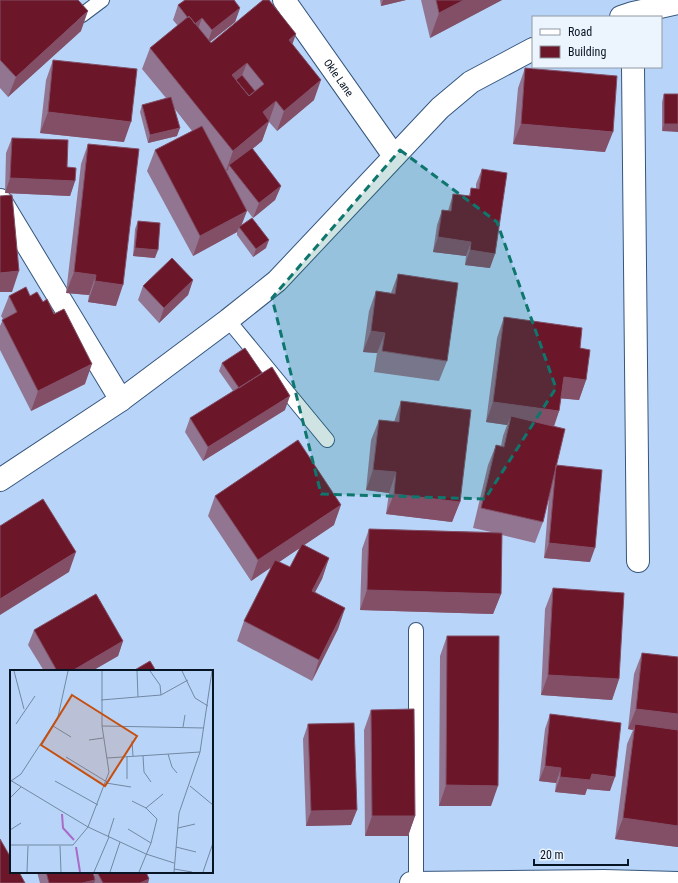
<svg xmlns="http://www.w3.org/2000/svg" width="678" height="883" font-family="'Roboto Condensed',sans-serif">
	<rect width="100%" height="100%" fill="#b8d5f9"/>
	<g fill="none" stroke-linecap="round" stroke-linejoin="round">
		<g stroke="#36567c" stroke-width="16">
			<path id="service" d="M82 15 102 0
				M228 320 327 440
				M416 630V883"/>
		</g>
		<g stroke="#36567c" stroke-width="24">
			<g id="minor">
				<path id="s1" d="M284 0 394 156"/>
				<path d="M621 17 633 13 678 3"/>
				<path d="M633 67 638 561"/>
				<path d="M0 200 121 400"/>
				<path d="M0 480 121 400 228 320 277 281 440 108 471 82 533 49"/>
				<path d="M411 883 604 881 678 883"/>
			</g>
		</g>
		<use href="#service" stroke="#fff" stroke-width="14"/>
		<use href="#minor" stroke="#fff" stroke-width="22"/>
	</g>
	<path fill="#927691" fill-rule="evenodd" d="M0 0 81 31 8 97 0 88Z
		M380 0H406L381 6Z
		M421 0H502L430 38Z
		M178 5 240 8 235 22 210 42 211 43 293 44 314 100 277 131 269 122 262 141 252 149 281 186 275 200 253 218 243 205 241 226 266 248 253 257 237 235V232L193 256 147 171 155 150 192 131 174 108 177 136 148 143 140 112 142 105 166 98 142 69 150 48 178 26 173 20Z
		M53 60 124 142 40 133 46 80Z
		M525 68 605 152 513 144 518 88Z
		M664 94H678L662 131V102Z
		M12 138 75 181 70 196 5 193 6 153Z
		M88 144 116 306 88 302 89 295 66 293 81 164Z
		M482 169 490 268 465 265 466 256 433 252 437 225 442 210 448 211 453 194 469 196 471 188 476 189V184Z
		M138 221 155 258 133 256 135 229Z
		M398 274 447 361 439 381 374 372 377 353 363 352 369 311 376 291 391 293Z
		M193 280 188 295 159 323 138 300 143 286Z
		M9 296H30L85 384 31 411 0 350V326L3 319 1 316Z
		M504 317 580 348 586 380 579 400 561 398 559 411 554 427 556 465 590 562 544 558 549 496 543 522 535 543 502 535 501 594 493 614 360 610 362 549 369 529 491 532 473 528 488 465 496 445 501 446 503 436 507 425 486 422 497 338Z
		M222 363 285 410 203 461 185 432 190 418 233 391 219 371Z
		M401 401 460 502 452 522 386 514 389 493 366 490 371 440 379 420 394 422Z
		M215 496 334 525 304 545 329 558 322 579 315 592 345 608 338 629 312 681 237 641 244 621 272 566 251 581 208 516ZM300 548 290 567 279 562 295 551Z
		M553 588 619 679 612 700 541 695 545 609Z
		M34 630 123 641 118 656 92 671H44L28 645Z
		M447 636 491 806H439L440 656Z
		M642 653 678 657V847L615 839 627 744 633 730 628 729 634 674Z
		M371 710 415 816 408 836H365L364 730Z
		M550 714 610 791 587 789 585 795 555 792 556 783 539 781 545 729Z
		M308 724 351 825 306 826 303 739Z
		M37 872H93L94 876 95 872H146L149 879 148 883H40Z"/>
	<path fill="#824f67" d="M383 0H406L381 6Z
		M464 0H502L430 38 439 13Z
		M240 8 235 22 207 44 212 30Z
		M88 11 81 31 8 97 16 77Z
		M202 18 197 32 194 25Z
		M296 34 289 54V40Z
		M247 63 239 83 230 91 232 75Z
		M321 80 314 100 277 131 284 111Z
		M276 101 262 141 231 167 229 165 228 170 226 171 233 151 263 112Z
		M48 112 131 122 124 142 40 133Z
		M521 124 613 132 605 152 513 144Z
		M664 124H678V132L662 131Z
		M180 128 177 136 148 143 150 135Z
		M10 178 75 181 70 196 5 193Z
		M281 186 275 200 253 218 259 203Z
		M247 211 240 229 239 227 237 232 193 256 200 236Z
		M438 237 471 242 466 256 433 252Z
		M269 240 266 248 253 257 256 249Z
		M135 248 158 250 155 258 133 256Z
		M470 250 495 254 490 268 465 265Z
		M19 271 12 292H0V273Z
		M74 272 96 275 89 295 66 293Z
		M193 280 188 295 159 323 164 308Z
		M95 281 123 285 116 306 88 302Z
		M371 331 385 333 377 353 363 352Z
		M92 364 85 384 31 411 38 391Z
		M564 377 586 380 579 400 556 398Z
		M290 396 285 410 203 461 208 447Z
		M493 402 559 411 552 431 511 416 507 425 486 422Z
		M373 470 396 472 389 493 366 490Z
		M394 494 460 502 452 522 386 514Z
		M341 505 334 525 251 581 258 560Z
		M549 543 595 548 590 562 544 558Z
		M76 552 69 572 0 615V599Z
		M329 558 322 579 305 611 312 591Z
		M367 590 501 594 493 614 360 610Z
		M345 608 338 629 312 681 319 660Z
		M123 641 118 656 92 671H72Z
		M548 675 619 679 612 700 541 695Z
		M636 709 678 714V735L635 724 633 730 628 729Z
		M545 766 561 768 556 783 539 781Z
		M592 774 615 777 610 791 587 789 585 795 555 792 560 777Z
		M446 785 498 786 491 806H439Z
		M357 810 351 825 306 826 311 811Z
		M372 816H415L408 836H365Z
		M623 818 678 826V847L615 839Z
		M149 879 148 883H140Z
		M95 880 94 883H82Z"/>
	<path fill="#6b1629" stroke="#824f67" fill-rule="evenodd" d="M0 0H78L88 11 16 77 0 60Z
		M185 0H234L240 8 212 30 202 18 195 24 189 16 188 18 178 5Z
		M263 0H269L296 34 289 40 321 80 284 111 276 101 263 112 269 121 233 151 150 48 189 16 211 43ZM247 63 264 84 249 96 232 75Z
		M436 0H464L439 13Z
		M53 60 137 69 131 122 48 112Z
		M525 68 617 76 613 132 521 124Z
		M242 75 255 91 249 96 236 80Z
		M664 94H678V124H664Z
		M171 97 180 128 150 135 142 105Z
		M202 126 247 211 200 236 155 150Z
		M12 138 68 140 67 167 76 168 75 181 10 178Z
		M88 144 139 149 123 285 95 281 96 275 74 272Z
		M252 148 281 186 259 203 229 165Z
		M482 169 507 173 495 254 470 250 471 242 438 237 442 210 451 211 453 194 470 196 471 188 479 189Z
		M12 195 19 271 0 273V196Z
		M252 218 269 240 256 249 239 227Z
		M138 221 160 223 158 250 135 248Z
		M172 258 193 280 164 308 143 286Z
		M398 274 458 283 447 361 382 351 385 333 371 331 376 291 395 294Z
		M26 287 30 296 37 292 43 302 47 299 54 314 64 309 92 364 38 391 2 320 17 312 9 296Z
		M504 317 582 328 580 348 590 350 586 380 564 377 559 411 493 402Z
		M245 348 262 373 239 388 222 363Z
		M272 367 290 396 208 447 190 418Z
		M401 401 471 410 460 502 394 494 396 472 373 470 379 420 399 422Z
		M511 416 565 429 543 522 481 508 496 445 504 447Z
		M298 440 341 505 258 560 215 496Z
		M556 465 602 470 595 548 549 543Z
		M43 499 76 552 0 599V526Z
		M369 529 502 533 501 594 367 590Z
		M302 544 329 558 312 591 345 608 319 660 244 621 275 560 290 567Z
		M553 588 624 593 619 679 548 675Z
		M96 594 123 641 72 671H57L34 630Z
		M447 636H499L498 786 446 785Z
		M642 653 678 657V714L636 709Z
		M150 661 156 671H133Z
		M414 709 415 816H372L371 710Z
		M550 714 621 723 615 777 592 774 590 780 560 777 561 768 545 766Z
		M354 723 357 810 311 811 308 724Z
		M635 724 678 730V826L623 818Z
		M0 839 11 858V872H19L25 883H0Z
		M46 872H93L95 880 82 883H49Z
		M97 872H146L149 879 140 883H103Z"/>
	<path fill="#0f766e" fill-opacity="0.2" stroke="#0f766e" stroke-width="3" stroke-dasharray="8 5" stroke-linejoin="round" d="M400 150 497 222 556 388 485 499 321 494 272 298Z"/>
	<g text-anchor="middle" stroke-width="4" stroke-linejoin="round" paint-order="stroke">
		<g font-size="11" fill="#071423" stroke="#ecf4fd">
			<text dy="4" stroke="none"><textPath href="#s1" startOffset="95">Okle Lane</textPath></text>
		</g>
	</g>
	<g transform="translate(10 670)">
		<rect width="203" height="203" fill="#b8d5f9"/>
		<path fill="none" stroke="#a96bc8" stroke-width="2" d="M52 144 53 158 64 170M66 177 70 202"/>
		<path fill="none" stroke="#7188a3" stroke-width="1" d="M4 1 14 39M127 1 128 27M140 1 150 15 151 25M172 1 185 28 198 36M91 30 151 25 178 10M6 54 25 26M43 56 61 67M92 56 194 58M173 57 175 45M79 70 93 68M122 71 123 86M158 84 162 97 167 103M117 86V109M133 86 134 102 141 112M56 87 97 112M97 88 190 82M0 110 78 157 136 184 164 193M1 111 11 104 48 47 58 1M45 111 88 135M96 113 121 117M180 116 203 135M0 128 11 117M122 131 136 138 147 149 141 173 129 202M136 138 153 124M168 158 185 154M118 159 141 173M0 160 11 153M98 167 104 148M0 175H63L78 157 99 102 92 56V1M50 176 51 202M166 177 186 182M164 199 182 202M17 202 18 176M84 202 99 167M100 202 110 172M164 202 169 143 190 82 202 1M193 202 203 173"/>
		<path fill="#c64f0f" fill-opacity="0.15" stroke="#c64f0f" stroke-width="2" d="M62 25 127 66 95 116 31 75Z"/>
		<rect width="203" height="203" fill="none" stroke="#071423" stroke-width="2"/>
	</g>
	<rect x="532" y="16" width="130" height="52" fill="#ecf4fd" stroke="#909aa6"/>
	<rect x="540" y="29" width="20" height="6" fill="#ffffff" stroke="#909aa6"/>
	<text x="568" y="36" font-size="12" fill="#071423">Road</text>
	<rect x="540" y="46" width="20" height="12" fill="#6b1629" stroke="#909aa6"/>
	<text x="568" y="56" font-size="12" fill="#071423">Building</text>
	<path d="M534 859v6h94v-6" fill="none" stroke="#071423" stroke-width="2"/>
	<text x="540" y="859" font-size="12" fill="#071423" stroke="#ecf4fd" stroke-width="3" paint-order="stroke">20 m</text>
</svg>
